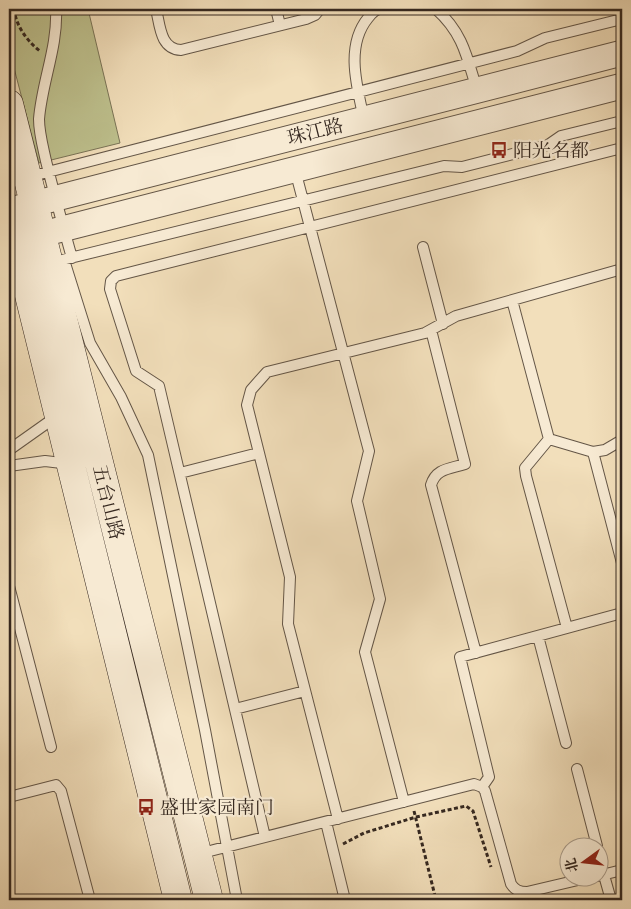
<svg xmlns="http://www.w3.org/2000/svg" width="631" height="909" font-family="'EB Garamond','Noto Serif SC',serif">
	<rect width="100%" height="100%" fill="#f2dfbb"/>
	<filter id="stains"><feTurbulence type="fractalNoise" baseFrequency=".004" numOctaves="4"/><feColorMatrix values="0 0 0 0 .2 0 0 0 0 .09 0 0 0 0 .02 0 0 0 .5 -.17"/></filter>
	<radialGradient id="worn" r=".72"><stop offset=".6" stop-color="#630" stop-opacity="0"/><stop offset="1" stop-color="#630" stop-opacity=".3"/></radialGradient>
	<path fill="#bec18e" stroke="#7a7457" d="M9 9H88L120 143 39 163 9 49Z"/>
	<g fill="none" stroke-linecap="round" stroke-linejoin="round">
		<g stroke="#645647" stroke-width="12">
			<path id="service" d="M56 9C58 46 42 82 39 119 39 133 43 147 46 161 54 193 63 226 72 258
				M156 9C160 25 160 49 181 50L306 19 315 15 320 9
				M276 9 280 25
				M436 9C463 33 467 57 477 90
				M364 119C357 87 345 46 368 18 372 13 374 10 379 9
				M295 170 369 451 357 501 380 599 365 652 404 802
				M9 182 517 51 545 38 622 19
				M423 247 443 324
				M64 260 90 343 121 397 148 455 205 730 237 900
				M58 261 444 166 462 167 548 145 561 136 622 121
				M512 300 549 439 525 468 526 476 567 628
				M431 330 465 464C450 469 436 468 431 485L476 653
				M549 439 593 452 605 450 622 440
				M9 450 57 416
				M593 452 622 563
				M9 466 45 461 70 464
				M180 473 259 453
				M9 586 51 747
				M538 636 566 743
				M235 709 305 691
				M577 769 597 846
				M482 787 489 777 460 657 622 613
				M9 797 56 785 61 791 90 900
				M338 819 288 624 290 577 247 405 251 390 267 372 425 333 456 316 622 269
				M326 822 345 900
				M265 837 159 386 136 371 110 289 111 281 116 276 622 148
				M198 854 474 784 482 787 485 791 511 884C515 890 519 892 527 892L595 876
				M598 854 611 900
				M598 876 622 870"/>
		</g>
		<g stroke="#645647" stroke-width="27">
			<path id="tertiary" d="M14 209 622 53
				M23 239 622 86"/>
		</g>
		<g stroke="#352820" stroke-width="29">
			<path id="secondary" d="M9 104 209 900
				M9 214 178 900"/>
		</g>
		<path stroke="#352820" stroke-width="3" stroke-dasharray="4 2.5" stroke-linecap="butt" d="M14 9C16 26 27 41 40 51
			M414 811 436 900
			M343 844 364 833 416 817 466 806 473 811 491 867"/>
		<use href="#service" stroke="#f7ead3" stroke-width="10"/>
		<use href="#tertiary" stroke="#f7ead3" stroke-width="25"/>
		<use href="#secondary" stroke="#f7ead3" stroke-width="28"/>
	</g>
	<defs>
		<g id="bus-bare" transform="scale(1.35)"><path d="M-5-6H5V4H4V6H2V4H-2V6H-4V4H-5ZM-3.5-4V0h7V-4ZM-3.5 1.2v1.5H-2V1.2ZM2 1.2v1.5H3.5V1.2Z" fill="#8f2418" stroke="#f7ead3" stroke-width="2.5" paint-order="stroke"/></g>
	</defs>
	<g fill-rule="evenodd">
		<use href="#bus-bare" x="499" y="150"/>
		<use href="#bus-bare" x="146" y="807"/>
	</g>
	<g text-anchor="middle" stroke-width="4.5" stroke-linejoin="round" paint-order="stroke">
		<g font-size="19" fill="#352820" stroke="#f7ead3">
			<text transform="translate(315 131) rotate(-14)" y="7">珠江路</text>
			<text transform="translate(109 502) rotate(76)" y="7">五台山路</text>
		</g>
		<g font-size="19" fill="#352820" stroke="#f7ead3" text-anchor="start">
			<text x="513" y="157">阳光名都</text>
			<text x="160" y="814">盛世家园南门</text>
		</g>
	</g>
	<rect width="631" height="909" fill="none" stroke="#f2dfbb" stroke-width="30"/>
	<rect x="10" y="10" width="611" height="889" fill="none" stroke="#352820" stroke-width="2.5"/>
	<rect x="15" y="15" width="601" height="879" fill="none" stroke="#352820"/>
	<g transform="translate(584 862) rotate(255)"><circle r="24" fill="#f7ead3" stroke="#a99c8b"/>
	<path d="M0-4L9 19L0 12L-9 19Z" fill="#8f2418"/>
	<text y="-8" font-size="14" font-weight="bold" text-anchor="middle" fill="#352820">北</text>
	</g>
	<rect width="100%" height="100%" filter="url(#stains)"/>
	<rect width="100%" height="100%" fill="url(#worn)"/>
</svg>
